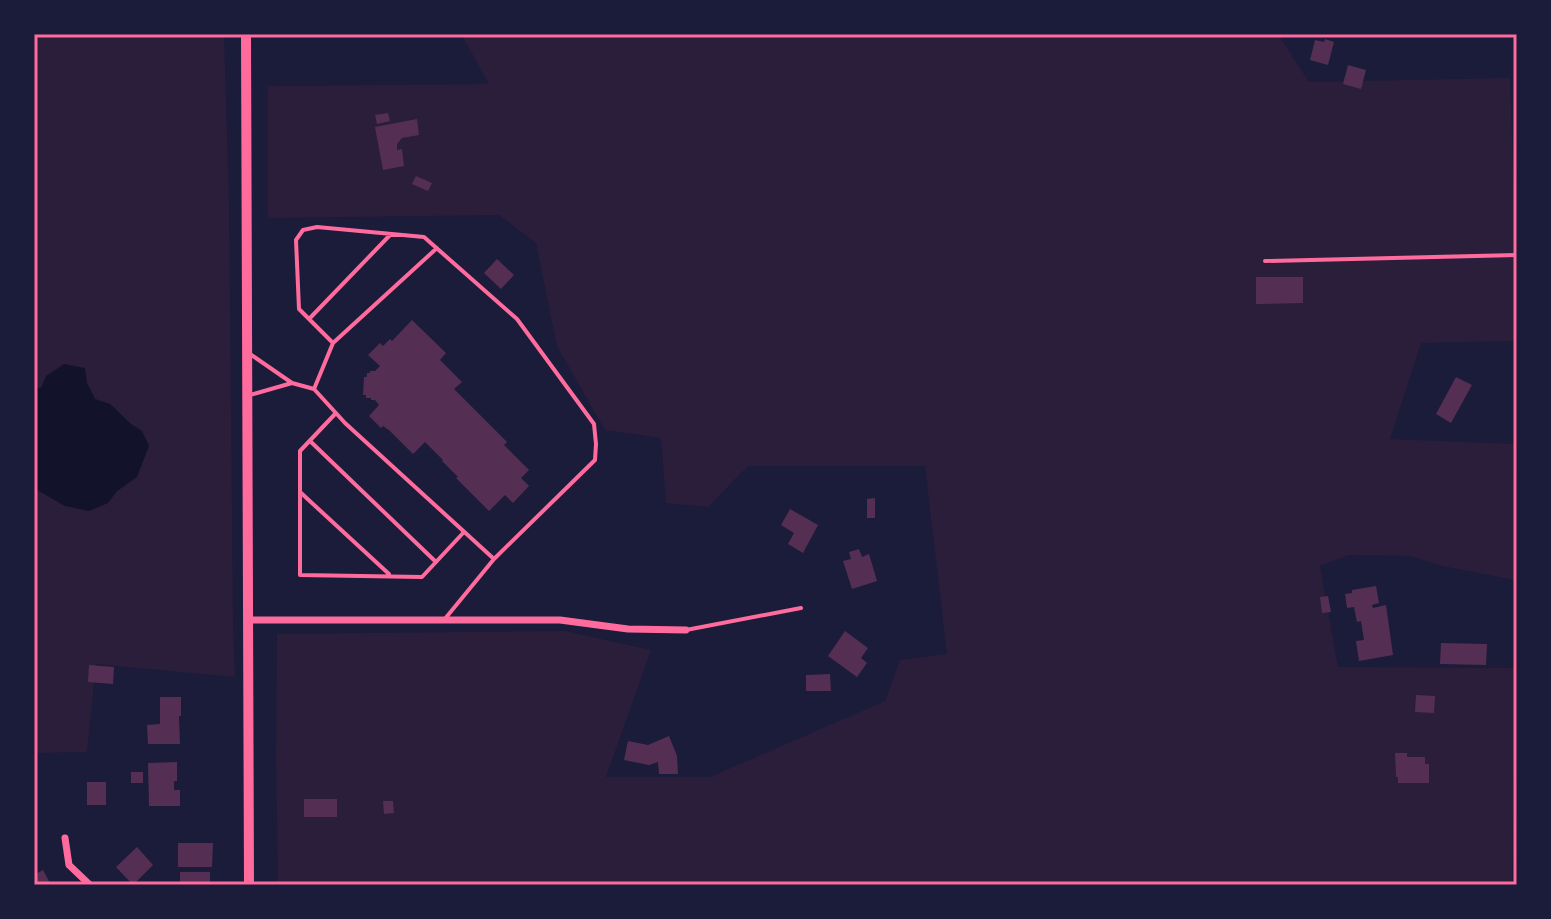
<svg xmlns="http://www.w3.org/2000/svg" width="1551" height="919" font-family="Karla,sans-serif">
	<rect width="100%" height="100%" fill="#1b1b3a"/>
	<path fill="#2a1e3b" d="M34 34H224L229 201 233 621 235 677 96 664 87 752 36 753 34 720V488L65 506 107 503 117 491 137 477 142 431 131 424 110 404 95 399 87 383 34 388Z
		M461 34H1278L1309 82 1510 78 1516 255V341L1421 343 1390 439 1513 444 1515 580 1442 566 1410 556 1349 555 1320 566 1338 667 1515 668 1512 885H278L276 760 277 634 565 631 651 650 606 777H710L885 701 900 660 947 654 925 466H748L708 507 666 503 661 438 605 430 557 346 536 243 499 215 268 218V86L489 84Z"/>
	<path fill="#12122b" d="M64 364 85 368 87 383 95 399 110 404 131 424 142 431 149 446 137 477 117 491 108 503 89 511 65 506 34 488V388H41L46 376Z"/>
	<path fill="#542f53" d="M1325 39 1334 42 1328 65 1310 60 1315 40 1324 42Z
		M1348 65 1366 70 1361 89 1343 84Z
		M388 113 390 121 377 124 375 115Z
		M417 119 419 135 402 138 397 144V150L402 149 404 166 383 170 375 127Z
		M416 176 432 183 428 191 412 184Z
		M497 259 514 275 501 289 484 273Z
		M1256 277H1303V303L1256 304Z
		M412 320 446 353 440 360 462 382 454 389 507 442 504 445 529 470 521 478 529 486 513 503 505 495 489 511 456 478 458 477 442 461 443 460 425 442 413 454 390 431 383 426 381 428 369 416 379 405 375 400H371V398H366V395H363L364 377H367V373H370V371H375L380 366 368 355 380 343 383 346 390 339 392 341Z
		M1456 377 1472 385 1451 423 1436 414Z
		M875 498V518H867V499Z
		M790 509 818 525 803 553 788 544 794 533 781 525Z
		M859 549 862 557 869 554 877 581 852 589 843 561 851 559 849 552Z
		M1376 586 1379 603 1372 605 1373 608 1386 605 1393 655 1359 661 1356 641 1364 640 1361 621 1357 622 1354 607 1347 608 1345 594 1352 593V590Z
		M1328 596 1331 612 1322 613 1320 597Z
		M845 631 868 648 861 658 867 663 857 677 828 656Z
		M1441 643 1487 644 1486 665 1440 664Z
		M89 665 114 667 113 684 88 682Z
		M830 674 831 691H806V675Z
		M1416 695 1435 696 1434 713 1415 712Z
		M160 697H181V716H179L180 744H148L147 725 160 724Z
		M669 736 677 756 678 774H659L658 762 649 765 624 760 628 741 648 745Z
		M1395 753H1407V757H1425V764H1429V783H1398V777H1396Z
		M177 762V781H174V790H180V806H149L148 763Z
		M131 772H143V783H131Z
		M87 782H106V805H87Z
		M304 799H337V817H304Z
		M383 801H393L394 813 384 814Z
		M178 843H213L212 867H178Z
		M137 847 153 865 133 885 116 867Z
		M43 870 51 885H34V875Z
		M180 872H210V885H180Z"/>
	<g fill="none" stroke-linecap="round" stroke-linejoin="round">
		<path stroke="#ff6b9d" stroke-width="4" d="M1265 261 1517 255
			M310 318 391 234
			M333 343 437 248
			M250 354 292 383 250 395
			M292 383 314 389 345 423 494 559 444 620
			M314 389 333 343 299 309 296 240 303 230 317 227 424 237 517 319 594 424 596 444 595 460 494 559
			M336 413 300 451V575L422 577 464 532
			M310 441 436 562
			M300 492 389 574
			M686 630 801 608"/>
		<path stroke="#ff6b9d" stroke-width="7" d="M249 620H560L628 629 686 630
			M65 838 69 865 90 885"/>
		<path stroke="#ff6b9d" stroke-width="10" d="M246 34 249 885"/>
	</g>
	<rect width="1551" height="919" fill="none" stroke="#1b1b3a" stroke-width="72"/>
	<rect x="36" y="36" width="1479" height="847" fill="none" stroke="#ff6b9d" stroke-width="3"/>
</svg>
